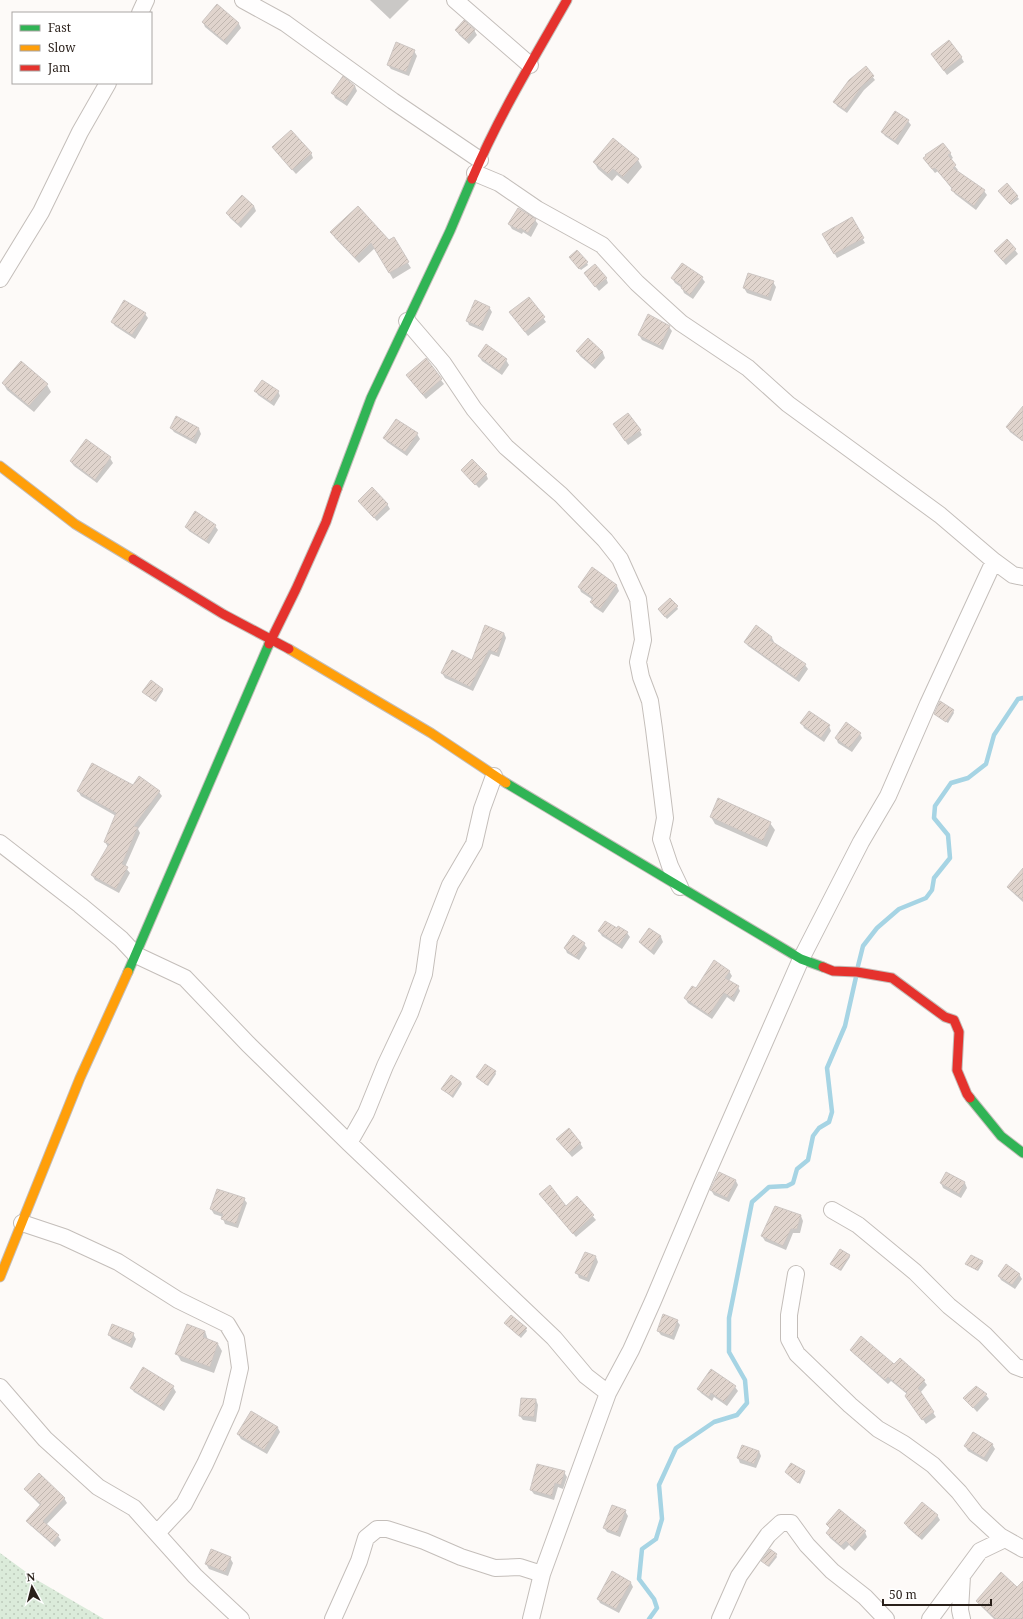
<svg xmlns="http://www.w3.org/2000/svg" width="1023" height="1619" font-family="'Noto Serif',serif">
	<defs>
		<pattern id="grass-dots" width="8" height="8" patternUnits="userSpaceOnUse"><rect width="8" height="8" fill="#dbebda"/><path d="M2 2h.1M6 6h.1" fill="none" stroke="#bcc9ba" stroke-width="1.8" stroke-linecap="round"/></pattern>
		<pattern id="building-hatch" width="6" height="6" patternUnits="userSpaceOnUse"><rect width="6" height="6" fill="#e0d4cd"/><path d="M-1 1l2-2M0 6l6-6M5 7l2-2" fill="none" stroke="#c0b6af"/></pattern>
	</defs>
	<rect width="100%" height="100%" fill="#fdfaf8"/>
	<path fill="url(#grass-dots)" d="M0 1553 37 1580 104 1619H0Z"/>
	<path fill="#0003" d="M370 0H409L390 19Z
		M217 5 239 24 241 28 227 45 205 27 203 22Z
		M456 30H474L477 35 469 44 459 35Z
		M414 51 417 56 409 76 391 69 388 65Z
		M932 54 961 57 964 62 947 75Z
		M866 68 875 80 864 90 847 113 837 106 835 102Z
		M355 86 357 91 347 106 335 98 333 93Z
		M908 121 911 125 898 145 885 136 882 132Z
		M273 148 311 153 313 158 296 174Z
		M950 153 953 158 950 160 958 170 957 171 984 191 987 195 976 210 955 194 952 189 938 171 935 173 924 159Z
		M638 160 642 167 628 184 617 175 612 181 598 169 594 162Z
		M1007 185 1019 199 1011 205 1000 193Z
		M254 206 256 211 241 228 230 218 227 213Z
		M851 219 865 243 837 258 824 234Z
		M535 220 538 224 531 237 523 232 522 234 512 229 509 224Z
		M332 232 389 241 393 239 411 268 393 279 375 248 359 263 335 238Z
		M1015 250 1018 254 1006 265 995 252Z
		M571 259 587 263 588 265 581 270Z
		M683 264 702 278 705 282 693 299 684 293 682 288 675 283 672 278Z
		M585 273 606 278 608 283 599 291Z
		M773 282 776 287 771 301 747 293 744 288Z
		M529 298 546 322 528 336 513 316Z
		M489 307 492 312 483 331 469 325 467 320Z
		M145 314 148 318 135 339 115 326 112 322Z
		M669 327 672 331 663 350 642 340 639 335Z
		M588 340 603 353 605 358 595 369 580 356 577 351Z
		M486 346 506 360 509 365 502 375 482 361 479 356Z
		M426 360 444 384 426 399 410 380Z
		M3 383 47 385 51 392 34 412 7 390Z
		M256 391H278L280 396 274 406 258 395Z
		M177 417 199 429 201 434 196 444 174 432 171 428Z
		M1023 417V440L1022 441 1010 432 1007 427Z
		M617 429 640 431 642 435 628 445Z
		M417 434 420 439 407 456 387 442 384 438Z
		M86 441 110 458 113 463 97 483 74 466 71 462Z
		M462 470 486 474 488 479 479 488Z
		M359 501 387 504 390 509 377 521Z
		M215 526 218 530 209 544 189 531 186 527Z
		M592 569 617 586 619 591 603 613 594 607 591 602 593 600 581 592 579 587Z
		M677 607 678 609 667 619 659 610Z
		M756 626 772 638 774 642 773 643 805 665 808 669 799 682 748 646 745 642Z
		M504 633 506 638 499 657 491 654 473 691 445 678 442 673 473 661Z
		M162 689 163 691 156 702 143 692Z
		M953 711 954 713 948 723 935 714Z
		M802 723 829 726 831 731 824 742 804 728Z
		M860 734 862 738 852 752 838 743 836 738Z
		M78 791 159 792 162 796 138 829 140 833 125 867 130 873 119 893 95 880 92 875 108 847 105 842 116 816 81 796Z
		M711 817 770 823 775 830 767 847 715 824Z
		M1023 871V902L1011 891 1008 887Z
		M617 929 627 933 630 937 622 949 602 936 599 931Z
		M650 929 661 937 663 942 654 955 643 946 640 942Z
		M573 936 584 944 587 948 579 960 567 953 565 948Z
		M729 971 732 976 729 981 738 987 740 991 734 1002 727 997 712 1019 688 1003 685 998Z
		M495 1072 496 1074 488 1086 477 1078Z
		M461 1082 462 1084 453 1098 442 1089Z
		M560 1143H580L583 1148 572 1157Z
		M720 1173 736 1181 738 1185 729 1202 714 1195 711 1190Z
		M947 1173 965 1183 967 1188 961 1198 943 1188 941 1183Z
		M543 1198 566 1208 577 1198 596 1220 576 1237Z
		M244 1199 247 1203 238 1228 225 1224 223 1219V1217L214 1214 211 1209Z
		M776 1208 801 1216 803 1221 800 1233H793L786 1250 765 1241 762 1236Z
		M586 1253 596 1257 598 1262 589 1282 579 1278 577 1273Z
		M849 1255 850 1257 841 1271 832 1264Z
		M982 1262 983 1263 978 1271 966 1264Z
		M1019 1274 1022 1279 1015 1289 1001 1280 999 1276Z
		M677 1321 680 1325 674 1340 661 1335 658 1331Z
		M505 1323 526 1329 527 1331 521 1338Z
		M205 1331 208 1340 218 1344 222 1351 214 1373 181 1361 177 1354Z
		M133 1334 136 1339 132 1348 112 1339 109 1335Z
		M851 1350 894 1366 924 1381 927 1385 920 1393 936 1417 926 1424 909 1400 907 1394 891 1381 888 1384 854 1354Z
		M173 1387 176 1392 164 1411 134 1392 131 1388Z
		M735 1387 738 1391 727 1406 714 1397 712 1401 701 1393 698 1389Z
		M976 1387 986 1395 989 1399 977 1412 965 1398Z
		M536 1400 538 1405 536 1422 523 1420 520 1416Z
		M278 1428 280 1432 267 1454 241 1439 238 1434Z
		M992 1444 995 1449 987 1462 968 1451 965 1446Z
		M759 1451 761 1456 756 1468 740 1463 738 1458Z
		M804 1471 805 1473 800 1484 788 1474Z
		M564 1472 567 1477 563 1489 558 1487 554 1500 534 1494 531 1490Z
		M25 1489 64 1498 67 1503 46 1525 58 1536 61 1540 55 1547 30 1525 27 1521 41 1506 28 1493Z
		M625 1511 628 1516 620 1537 607 1532 604 1528Z
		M937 1515 940 1520 922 1540 908 1528 905 1523Z
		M827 1524 865 1532 867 1537 855 1551 849 1545 844 1550 830 1538 827 1533 830 1529Z
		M776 1555 777 1557 769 1567 762 1561Z
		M230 1558 233 1563 228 1576 209 1569 206 1564Z
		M612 1572 631 1583 633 1587 619 1613 600 1603 598 1599Z
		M1023 1582V1619H994L981 1606 977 1601 1017 1589Z"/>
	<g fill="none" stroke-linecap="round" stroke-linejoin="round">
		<path stroke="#a6d4e4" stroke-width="4.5" d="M858 966 863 946 877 928 899 909 926 898 932 890 934 878 950 858 948 835 934 818 935 806 951 783 968 778 986 764 994 735 1018 699 1023 698
			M649 1619 657 1608 654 1599 639 1579 642 1549 656 1539 662 1519 659 1485 676 1448 714 1422 737 1415 747 1403 745 1380 729 1352V1318L752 1202 769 1187 787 1186 793 1183 797 1169 808 1160 813 1136 819 1128 829 1122 832 1112 827 1068 845 1026 856 977"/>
	</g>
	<path fill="url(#building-hatch)" stroke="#cdc6c3" d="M217 4 239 23 224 41 202 22Z
		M464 20 475 30 466 40 455 30Z
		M949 40 962 57 944 71 931 54Z
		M396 42 415 50 406 72 387 65Z
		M866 66 874 76 862 86 845 110 833 102 849 80Z
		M343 76 355 86 345 102 331 93Z
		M895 111 909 120 895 141 881 132Z
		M291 130 312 153 292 170 272 147Z
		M613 138 639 159 623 177 613 169 608 174 593 162Z
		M943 143 951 153 948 155 956 165 953 168 985 190 974 206 951 190 952 188 935 168 932 169 923 158 926 156 925 155Z
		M1007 183 1018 196 1010 204 998 191Z
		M242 195 254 206 238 224 226 213Z
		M358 206 389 240 394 237 409 262 389 273 371 243 355 258 330 232Z
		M518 208 536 219 528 233 520 228 519 230 508 224Z
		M852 217 864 238 834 254 822 234Z
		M1007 239 1016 249 1003 261 994 251Z
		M577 250 588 262 579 269 569 257Z
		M682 263 703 277 690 295 681 288 682 286 671 278Z
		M595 264 607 278 595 287 584 273Z
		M748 273 774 281 768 297 743 288Z
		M529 297 545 317 525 332 509 312Z
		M124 300 146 313 132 335 111 322Z
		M475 300 490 307 480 327 466 321Z
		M648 314 670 326 660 346 638 335Z
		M588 338 603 352 592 365 576 351Z
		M486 344 507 359 499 371 478 356Z
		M426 358 442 379 423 395 406 375Z
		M21 361 48 384 29 406 2 383Z
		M262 380 279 391 271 402 254 391Z
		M1023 406V441L1006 427Z
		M628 413 641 430 625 441 613 424Z
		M176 416 199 428 193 440 170 428Z
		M396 419 418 433 405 452 383 438Z
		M86 439 111 457 95 480 70 461Z
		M472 459 487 474 475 485 461 470Z
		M372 487 388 504 374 518 358 501Z
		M195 511 216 525 206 541 185 527Z
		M592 567 617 585 600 609 590 602 593 598 578 587Z
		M670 598 678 606 665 617 658 609Z
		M485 625 504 633 497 653 489 650 470 687 441 673 452 650 472 660Z
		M756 625 772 637 770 640 806 664 796 678 744 642Z
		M151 680 163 689 155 701 142 692Z
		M940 701 954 710 946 722 934 714Z
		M809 711 830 725 821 738 800 723Z
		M846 722 861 733 849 748 835 738Z
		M92 763 133 785 139 776 160 791 134 826 138 827 122 864 128 867 116 889 91 875 109 844 104 842 116 813 77 791Z
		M718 798 771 822 763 841 710 817Z
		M1023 868V900L1007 887Z
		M605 921 617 928 618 926 628 932 619 945 598 931Z
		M649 928 661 936 651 951 639 942Z
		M573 935 585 943 576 957 564 948Z
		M714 960 730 971 725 978 739 986 732 998 724 993 709 1015 684 998 692 986 696 988Z
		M485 1064 496 1071 487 1085 476 1077Z
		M451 1075 461 1082 452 1096 441 1089Z
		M569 1128 581 1143 569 1153 556 1139Z
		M719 1172 736 1180 727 1198 710 1190Z
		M946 1172 965 1182 959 1194 940 1183Z
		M550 1185 566 1206 577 1196 594 1215 573 1234 539 1194Z
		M217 1189 245 1198 236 1224 221 1219 223 1214 210 1209Z
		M775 1206 801 1215 797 1229H791L783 1246 761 1236Z
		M840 1249 850 1255 840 1270 830 1264Z
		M585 1252 596 1256 587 1278 575 1273Z
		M971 1255 983 1261 977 1270 965 1264Z
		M1006 1264 1020 1274 1012 1285 998 1276Z
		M663 1314 678 1320 672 1336 657 1331Z
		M511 1315 527 1328 519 1336 504 1323Z
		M112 1324 134 1333 130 1344 108 1335Z
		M187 1324 205 1331 203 1337 218 1343 210 1367 175 1354Z
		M861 1336 894 1364 900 1358 925 1380 918 1388 934 1412 922 1420 905 1396 907 1393 888 1377 885 1380 850 1350Z
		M143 1367 174 1386 161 1407 130 1388Z
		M711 1369 736 1386 724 1402 711 1393 709 1397 697 1389Z
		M976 1386 987 1394 973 1408 963 1398Z
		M521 1398 536 1399 534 1417 519 1416Z
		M251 1411 278 1427 264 1450 237 1434Z
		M973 1432 993 1444 984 1458 964 1446Z
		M742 1445 759 1451 754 1464 737 1458Z
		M791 1463 805 1471 798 1483 785 1472Z
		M537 1464 565 1471 561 1485 555 1483 552 1496 530 1490Z
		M39 1473 65 1498 43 1521 59 1535 52 1543 26 1521 41 1504 24 1489Z
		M922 1502 938 1515 919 1537 904 1523Z
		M612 1505 626 1510 617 1533 603 1528Z
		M839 1509 866 1531 852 1547 846 1541 841 1546 826 1533 830 1528 826 1524Z
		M211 1549 231 1557 225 1572 205 1564Z
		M770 1549 777 1554 768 1566 761 1561Z
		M612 1571 631 1582 616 1609 597 1599Z
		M1001 1572 1017 1587 1023 1581V1619H996L976 1601Z"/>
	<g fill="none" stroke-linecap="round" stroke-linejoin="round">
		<g stroke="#c4beba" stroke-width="18">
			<path id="street" d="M243 0 285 23 393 101 480 160
				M455 0 530 65
				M140 13 146 0
				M475 173 499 183 537 209 602 245 637 283 681 323 748 368 788 404 940 515 994 561
				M0 279 41 212 80 132 108 83
				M407 321 443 363 474 409 506 447 561 495 605 540 620 559 638 599 643 640 638 662 641 677 650 701 654 729 665 818 661 839 670 866 680 887
				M0 843 80 905 121 939 136 955 185 978 248 1044 349 1143 554 1338 586 1376 608 1393
				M349 1143 366 1113 385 1066 410 1013 424 974 429 939 450 885 474 844 482 809 494 776
				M832 1210 858 1225 915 1272 949 1306 985 1335 1015 1366 1023 1369
				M22 1223 64 1237 118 1262 178 1300 227 1324 236 1339 240 1368 231 1407 205 1464 184 1504 157 1533
				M796 1274 789 1315V1339L797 1354 850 1405 878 1429 904 1444 933 1465 959 1492 976 1514 1000 1536 1023 1549
				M0 1387 45 1439 98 1487 134 1508 195 1576 241 1619
				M962 1576 960 1610 962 1619
				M333 1619 359 1561 366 1538 377 1529H387L424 1541 461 1557 495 1568 520 1567 542 1574
				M531 1619 542 1574 608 1393 631 1350 653 1301 702 1185 801 959 861 842 888 796 928 704 994 561 1013 575 1023 577
				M720 1619 739 1576 768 1535 781 1523H791L807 1545 832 1571 865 1597 886 1619
				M930 1619 980 1551 1005 1539"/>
		</g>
		<g stroke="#c4beba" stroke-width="11">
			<path id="fast" d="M337 489 371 398 450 231 472 179
				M506 783 801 959 823 967
				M128 972 269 644
				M970 1098 1001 1136 1023 1153"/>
		</g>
		<g stroke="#c4beba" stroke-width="11">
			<path id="slow" d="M0 466 75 524 133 559
				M289 649 431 733 506 783
				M0 1277 80 1078 128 972"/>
		</g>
		<g stroke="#c4beba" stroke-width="11">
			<path id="jam" d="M472 179C498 117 534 58 567 0
				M133 559 223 614 289 649
				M269 644 296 589 326 522 337 489
				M823 967 833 971 857 972 892 978 945 1017 954 1020 959 1032 957 1070 967 1094 970 1098"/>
		</g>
		<use href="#street" stroke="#fffefe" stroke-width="16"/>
		<use href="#fast" stroke="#30b455" stroke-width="9"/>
		<use href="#slow" stroke="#ff9f0a" stroke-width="9"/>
		<use href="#jam" stroke="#e5322d" stroke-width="9"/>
	</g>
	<rect x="12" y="12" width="140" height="72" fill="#ffffff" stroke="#a9a5a3"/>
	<rect x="20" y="25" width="20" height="6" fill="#30b455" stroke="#a9a5a3"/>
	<text x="48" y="32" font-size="12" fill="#291f19">Fast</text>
	<rect x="20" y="45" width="20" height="6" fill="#ff9f0a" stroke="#a9a5a3"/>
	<text x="48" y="52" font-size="12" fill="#291f19">Slow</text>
	<rect x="20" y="65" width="20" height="6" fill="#e5322d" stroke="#a9a5a3"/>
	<text x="48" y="72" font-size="12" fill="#291f19">Jam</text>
	<g transform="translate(32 1587) rotate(353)" stroke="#ffffff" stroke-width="3" paint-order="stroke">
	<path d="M0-3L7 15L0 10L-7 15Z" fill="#291f19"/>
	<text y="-6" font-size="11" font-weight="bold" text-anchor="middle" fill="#291f19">N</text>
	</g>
	<path d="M883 1599v6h108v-6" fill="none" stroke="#291f19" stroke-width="2"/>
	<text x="889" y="1599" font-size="12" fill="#291f19" stroke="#ffffff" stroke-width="3" paint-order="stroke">50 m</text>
</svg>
